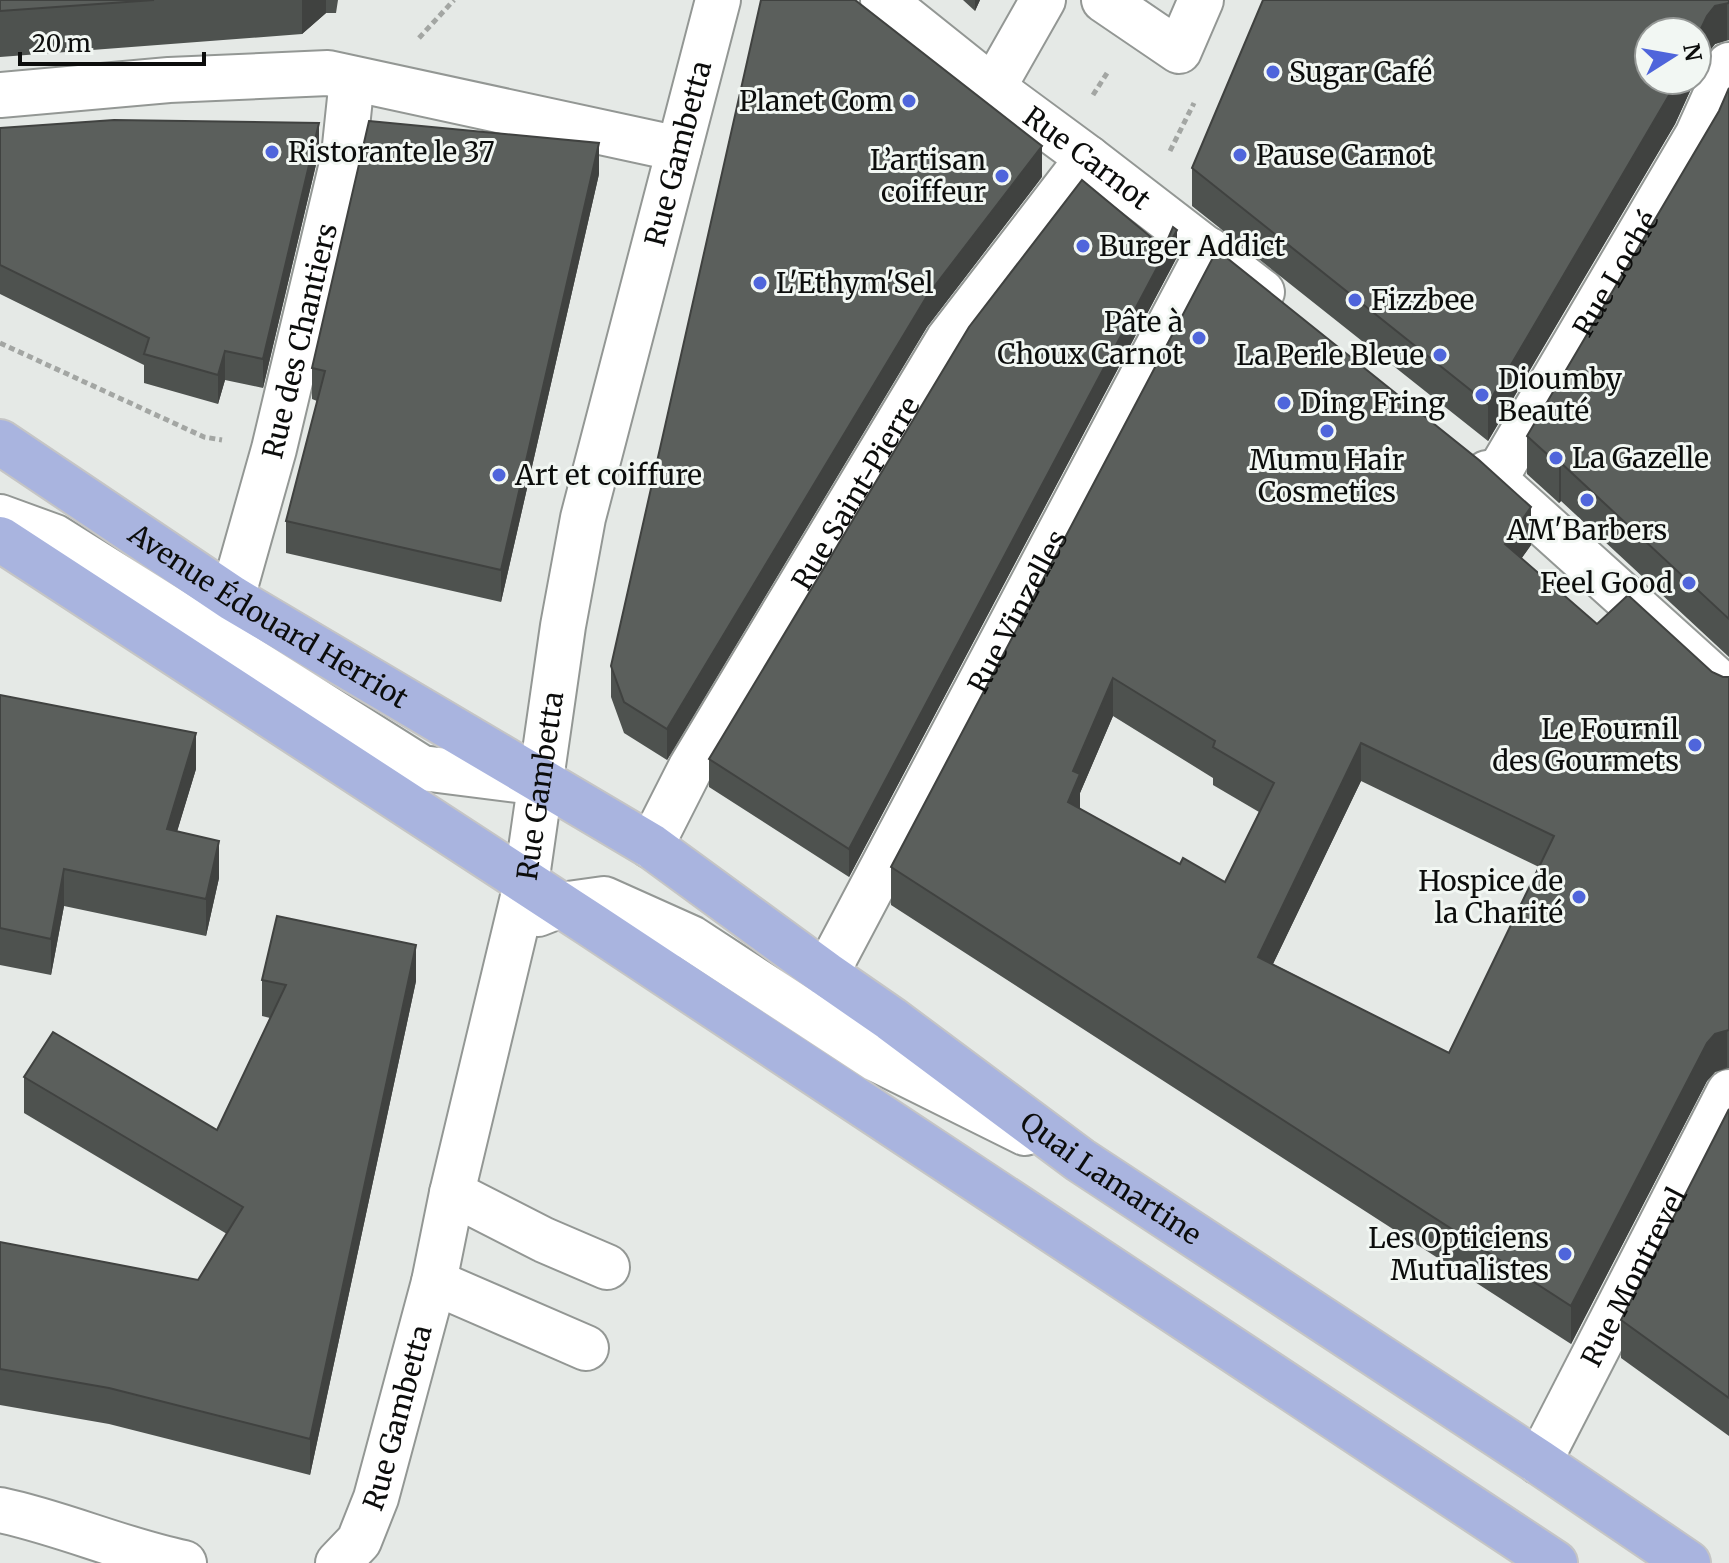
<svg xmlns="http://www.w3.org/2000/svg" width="1729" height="1563" font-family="Merriweather,serif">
	<rect width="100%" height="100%" fill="#e5e9e6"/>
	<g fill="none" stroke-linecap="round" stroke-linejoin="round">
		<g stroke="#939794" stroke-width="48">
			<g id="minor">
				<path id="s1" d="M883 0 993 88 1088 158 1262 292"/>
				<path d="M1104 0 1179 51 1201 0"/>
				<path d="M993 88 1043 0"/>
				<path d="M0 95 169 80 328 73 679 149"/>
				<path d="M1487 473 1729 691"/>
				<path id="s2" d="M1495 479 1697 136 1729 65"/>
				<path d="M0 517 55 537 422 768 542 783"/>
				<path id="s3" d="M232 598 274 449 344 155 352 79"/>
				<path id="s4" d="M651 846 691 767 948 340 1088 158"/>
				<path d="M538 914 561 905 604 899 691 938 876 1059 1025 1133"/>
				<path id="s5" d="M826 974 1209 250"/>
				<path d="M452 1193 544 1240 607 1267"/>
				<path d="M434 1282 586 1348"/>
				<path id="s6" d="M1539 1462 1729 1092"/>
				<path d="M0 1510C62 1523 121 1550 184 1563"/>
				<path id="s7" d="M338 1563 359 1541 376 1498 434 1282 452 1193 526 884 563 626 583 518 718 0"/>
			</g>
		</g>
		<g stroke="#c5c5c5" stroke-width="48">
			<g id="major">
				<path id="s8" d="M0 442 232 598 651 846 826 974 891 1019 1080 1160 1539 1462 1688 1563"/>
				<path d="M0 539 593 926 1555 1563"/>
			</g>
		</g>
		<path stroke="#a3a6a3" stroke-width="5" stroke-dasharray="6 4" stroke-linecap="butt" d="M419 38 454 0
			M1093 95 1109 70
			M1170 151 1194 103
			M0 343 204 437 222 440"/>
		<use href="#minor" stroke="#fff" stroke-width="44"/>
		<use href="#major" stroke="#a9b4df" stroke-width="44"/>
	</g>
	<path fill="#4e524f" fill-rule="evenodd" d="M0 0H338L336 13H326L302 34 0 57Z
		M963 0H980L975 11Z
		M1729 0V40L1715 44 1707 54 1675 124 1488 441 1192 206V168Z
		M1729 88V657L1561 501 1559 503 1527 474V436L1719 111Z
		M0 128 319 152 263 388 225 380 218 404 144 383V365L0 294Z
		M599 174 501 602 286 553V521L317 401 312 399V368Z
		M1042 177 927 327 667 760 624 733 611 697V666Z
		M1164 248 1177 257 849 877 709 787V759Z
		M1217 250 1531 545 1521 559 1597 624 1712 672 1723 677H1729V1068L1715 1072 1707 1081 1571 1344 891 905V867ZM1113 716 1213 778V785L1259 812 1225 882 1180 864 1080 809V793ZM1361 781 1539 867 1449 1053 1273 964Z
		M0 695 196 769 177 831 219 878 206 936 64 906 51 975 0 965Z
		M262 980 416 981 310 1475 109 1424 0 1405V1242L198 1280 227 1234 24 1113V1077L217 1130 270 1018 262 1016Z
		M1729 1109V1436L1621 1358V1320Z"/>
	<path fill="#404240" d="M302 0H326V13L302 34Z
		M975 0H980L975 11Z
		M1727 2V40L1715 44 1707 54 1697 75V37L1707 16 1715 6Z
		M1678 80H1695L1675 124 1488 441V404Z
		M319 123V152L263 388V359Z
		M599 143V174L501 602V570Z
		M1042 146V177L927 327 667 760V729L927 296Z
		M1177 230V257L849 877V849Z
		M225 351V380L218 404V375Z
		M1561 463V501L1559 503V465Z
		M1531 507V545L1505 582V544Z
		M1113 678V716L1080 793V812L1068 802 1073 771Z
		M196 733V769L167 865V829Z
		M1361 743V781L1258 995V957Z
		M219 841V878L206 936V899Z
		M64 869V906L51 975V939Z
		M416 945V981L310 1475V1439Z
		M1727 1029V1067L1715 1072 1707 1081 1571 1344V1306L1707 1043 1715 1034Z"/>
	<path fill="#5b5f5c" stroke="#404240" stroke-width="2" fill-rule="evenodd" d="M0 0H154L0 11Z
		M761 0H855L1042 146 927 296 667 729 624 702 611 666Z
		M1263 0H1729V3L1715 6 1707 16 1697 37V32H1649V80H1678L1488 404 1192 168Z
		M1729 88V619L1561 463 1559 465 1527 436 1719 111Z
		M114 120 319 123 263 359 225 351 218 375 144 354 149 338 0 265V128Z
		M369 121 599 143 501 570 286 521 325 371 312 368Z
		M1082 180 1164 248 1173 227 1177 230 849 849 709 759 969 327Z
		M1217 250 1479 460 1531 507 1505 544 1597 624 1628 595 1712 672 1723 677H1729V1030L1715 1034 1707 1043 1571 1306 891 867ZM1113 678 1215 741 1213 747 1274 783 1225 882 1183 858 1180 864 1068 802 1080 774 1073 771ZM1361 743 1554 836 1449 1053 1258 957Z
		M0 695 196 733 167 829 219 841 206 899 64 869 51 939 0 928Z
		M277 916 416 945 310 1439 109 1388 0 1369V1242L198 1280 243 1207 24 1077 53 1032 217 1130 286 985 262 980Z
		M1729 1109V1398L1621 1320Z"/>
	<g fill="#4f65db" stroke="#f2f7f3" stroke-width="3">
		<circle cx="1273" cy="72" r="8"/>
		<circle cx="909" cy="101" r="8"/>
		<circle cx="272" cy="152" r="8"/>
		<circle cx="1240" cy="155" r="8"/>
		<circle cx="1002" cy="176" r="8"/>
		<circle cx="1083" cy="246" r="8"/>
		<circle cx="760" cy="283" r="8"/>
		<circle cx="1355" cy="300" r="8"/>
		<circle cx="1199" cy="338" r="8"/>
		<circle cx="1440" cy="355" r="8"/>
		<circle cx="1482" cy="395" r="8"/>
		<circle cx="1284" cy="403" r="8"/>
		<circle cx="1327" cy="431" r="8"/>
		<circle cx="1556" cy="458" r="8"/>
		<circle cx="499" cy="475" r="8"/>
		<circle cx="1587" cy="500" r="8"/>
		<circle cx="1689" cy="583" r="8"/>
		<circle cx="1695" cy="745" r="8"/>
		<circle cx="1579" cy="897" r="8"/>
		<circle cx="1565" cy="1254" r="8"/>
	</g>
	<g text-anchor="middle" stroke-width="6" stroke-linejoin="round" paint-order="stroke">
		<g font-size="28" fill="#0c0d0c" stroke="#f2f7f3" text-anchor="start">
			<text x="1289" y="82">Sugar Café</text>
			<text x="893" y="111" text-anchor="end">Planet Com</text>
			<text x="288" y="162">Ristorante le 37</text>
			<text x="1256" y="165">Pause Carnot</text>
			<text x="986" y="170" text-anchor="end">L’artisan<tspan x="986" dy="32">coiffeur</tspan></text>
			<text x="1099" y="256">Burger Addict</text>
			<text x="776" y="293">L'Ethym'Sel</text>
			<text x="1371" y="310">Fizzbee</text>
			<text x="1183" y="332" text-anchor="end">Pâte à<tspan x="1183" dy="32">Choux Carnot</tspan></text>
			<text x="1424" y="365" text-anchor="end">La Perle Bleue</text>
			<text x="1498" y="389">Dioumby<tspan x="1498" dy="32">Beauté</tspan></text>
			<text x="1300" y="413">Ding Fring</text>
			<text x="1572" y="468">La Gazelle</text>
			<text x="1327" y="470" text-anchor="middle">Mumu Hair<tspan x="1327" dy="32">Cosmetics</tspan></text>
			<text x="515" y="485">Art et coiffure</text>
			<text x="1587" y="540" text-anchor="middle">AM'Barbers</text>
			<text x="1673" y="593" text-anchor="end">Feel Good</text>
			<text x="1679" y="739" text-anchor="end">Le Fournil<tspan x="1679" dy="32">des Gourmets</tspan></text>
			<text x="1563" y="891" text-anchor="end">Hospice de<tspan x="1563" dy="32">la Charité</tspan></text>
			<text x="1549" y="1248" text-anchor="end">Les Opticiens<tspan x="1549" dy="32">Mutualistes</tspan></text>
		</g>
		<g font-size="28" fill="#0c0d0c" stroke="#f2f7f3">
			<text dy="10" stroke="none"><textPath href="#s7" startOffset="1456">Rue Gambetta</textPath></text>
			<text dy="10" stroke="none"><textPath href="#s1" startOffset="258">Rue Carnot</textPath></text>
			<text dy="10" stroke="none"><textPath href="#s2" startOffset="238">Rue Loché</textPath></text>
			<text dy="10" stroke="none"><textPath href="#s3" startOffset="266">Rue des Chantiers</textPath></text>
			<text dy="10" stroke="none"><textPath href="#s4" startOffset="408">Rue Saint-Pierre</textPath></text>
			<text dy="10" stroke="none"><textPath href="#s5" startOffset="410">Rue Vinzelles</textPath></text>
			<text dy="10" stroke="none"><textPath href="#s8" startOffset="320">Avenue Édouard Herriot</textPath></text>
			<text dy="10" stroke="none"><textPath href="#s7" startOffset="808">Rue Gambetta</textPath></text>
			<text dy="10" stroke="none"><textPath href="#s8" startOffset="1334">Quai Lamartine</textPath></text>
			<text dy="10" stroke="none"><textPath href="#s6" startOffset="208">Rue Montrevel</textPath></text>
			<text dy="10" stroke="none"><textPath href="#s7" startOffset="160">Rue Gambetta</textPath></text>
		</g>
	</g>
	<g transform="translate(1673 56) rotate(79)"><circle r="38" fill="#f2f7f3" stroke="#969997" stroke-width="2"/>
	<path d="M0-6L14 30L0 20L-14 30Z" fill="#4f65db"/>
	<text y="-12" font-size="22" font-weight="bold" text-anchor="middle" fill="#0c0d0c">N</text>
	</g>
	<path d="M20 52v12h184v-12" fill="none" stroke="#0c0d0c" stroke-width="4"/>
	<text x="32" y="52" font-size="24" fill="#0c0d0c" stroke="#f2f7f3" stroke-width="6" paint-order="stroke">20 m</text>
</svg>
